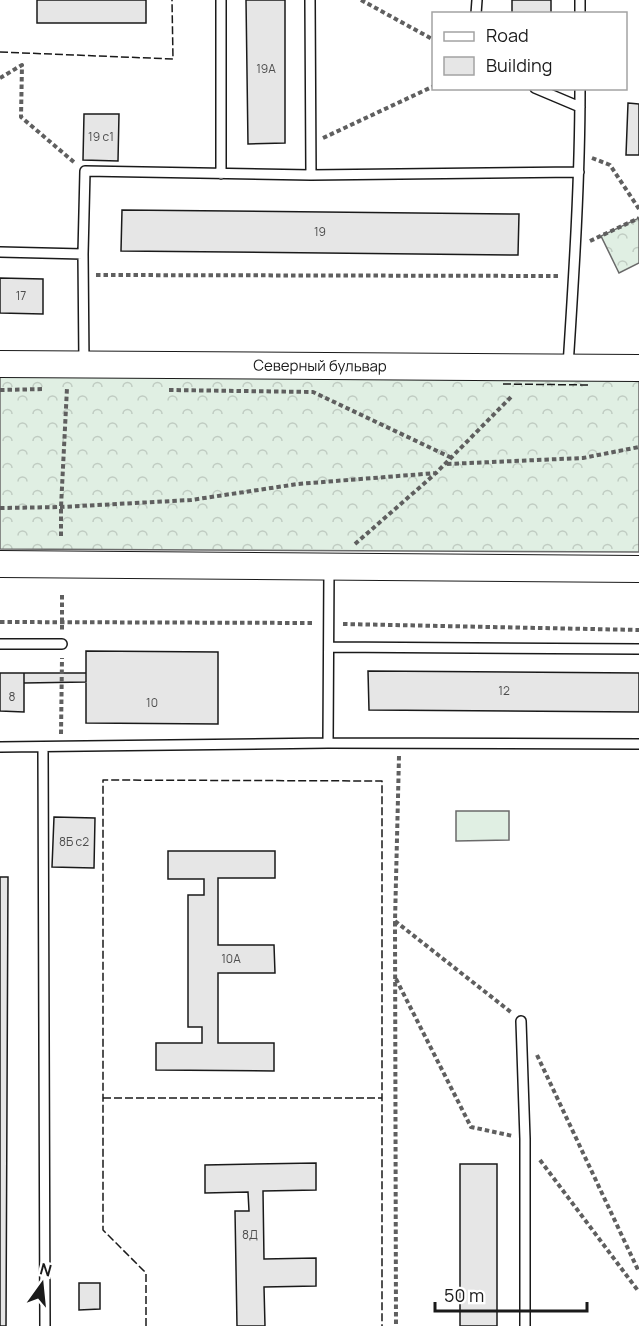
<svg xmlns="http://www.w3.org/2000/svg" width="639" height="1326" font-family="Manrope,sans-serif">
	<defs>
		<pattern id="forest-crowns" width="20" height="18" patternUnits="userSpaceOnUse" patternTransform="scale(1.5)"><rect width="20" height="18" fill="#e0efe3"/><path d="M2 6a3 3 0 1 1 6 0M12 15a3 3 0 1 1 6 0" fill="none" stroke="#c0ccc2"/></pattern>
	</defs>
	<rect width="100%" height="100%" fill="#fff"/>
	<path fill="url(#forest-crowns)" stroke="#6a6a6a" stroke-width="1.5" d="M639 218V263L619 273 601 236Z
		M0 375 639 377V552L0 549Z"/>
	<path fill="#e0efe3" stroke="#6a6a6a" stroke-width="1.5" d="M456 811H509V840L456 841Z"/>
	<path fill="#e6e6e6" stroke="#1a1a1a" stroke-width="1.5" d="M37 0H146V23H37Z
		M246 0H285V143L248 144Z
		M512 0H551V14H512Z
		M628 103 639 104V155H626Z
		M84 114H119L118 161 83 160Z
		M122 210 519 214 518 255 121 251Z
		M0 278 43 279V314L0 313Z
		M86 651 218 652V724L86 723Z
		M368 671 639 673V712L369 710Z
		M0 673H24V712L0 711Z
		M24 673H86V682L24 683Z
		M54 817 95 818 94 868 52 867Z
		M168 851H275V878H218V945H274L275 973H218V1043H274V1071L156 1070V1043H202V1027H188V895H204V879H168Z
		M0 877H8L6 1326H0Z
		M316 1163V1190L263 1191 264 1259 316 1258V1286L264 1287 265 1326H237L235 1211H249L248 1192 205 1193V1165Z
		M460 1164H497V1326H460Z
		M79 1283H100V1309L79 1310Z"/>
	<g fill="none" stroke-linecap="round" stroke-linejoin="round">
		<g stroke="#1a1a1a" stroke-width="12">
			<path id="service" d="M221 0V174
				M310 0 311 175
				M476 14 477 0
				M580 14V0
				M535 88 580 107
				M0 252 83 254 84 363
				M83 254 85 171 311 175 579 172
				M568 366C574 273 580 181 580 88
				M0 644H62
				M329 647 639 649
				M328 743 329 569
				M0 747 328 743 639 744
				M43 748 45 1326
				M521 1021 525 1139V1326"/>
		</g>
		<g stroke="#1a1a1a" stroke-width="28">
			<g id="secondary">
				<path id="s1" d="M0 364 639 368"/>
				<path d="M0 564 639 569"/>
			</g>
		</g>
		<path stroke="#5f5f5f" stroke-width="4" stroke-dasharray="4.5 3" stroke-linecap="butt" d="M361 0 434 40
			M0 78 22 65 21 117 75 163
			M323 138 434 86
			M592 158 610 165 639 209
			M590 241 639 218
			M96 275 560 276
			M0 390 44 389
			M169 390 313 392 452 458
			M447 464 583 458 639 447
			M0 508 61 507 191 500 298 484 436 473 512 396
			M61 536V507L67 388
			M355 544 435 474
			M62 595V632
			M0 622 314 623
			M343 624 639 630
			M61 734 62 658
			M399 756 395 921 512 1013
			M395 922 396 1326
			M396 979 471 1127 513 1136
			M537 1055 639 1272
			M540 1160 639 1292"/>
		<use href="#service" stroke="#fff" stroke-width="9"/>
		<use href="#secondary" stroke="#fff" stroke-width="26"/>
		<path stroke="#1a1a1a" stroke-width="1.5" stroke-dasharray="8 3" stroke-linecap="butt" d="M0 52 173 59 172 0
			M503 384 589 385
			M103 1098H382
			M146 1326V1273L103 1230V780L382 781V1326"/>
	</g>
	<g text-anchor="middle" stroke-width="4.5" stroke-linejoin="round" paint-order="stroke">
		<g font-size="12" fill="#4d4d4d">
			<text x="266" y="73">19А</text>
			<text x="101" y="141">19 с1</text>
			<text x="320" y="236">19</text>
			<text x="21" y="300">17</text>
			<text x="504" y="695">12</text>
			<text x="12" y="701">8</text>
			<text x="152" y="707">10</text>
			<text x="74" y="846">8Б с2</text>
			<text x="231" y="963">10А</text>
			<text x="250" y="1239">8Д</text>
		</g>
		<g font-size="15" fill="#1a1a1a" stroke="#fff">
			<text dy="5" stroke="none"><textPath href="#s1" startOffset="320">Северный бульвар</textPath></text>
		</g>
	</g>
	<rect x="432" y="12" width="195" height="78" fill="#ffffff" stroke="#a3a3a3" stroke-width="1.5"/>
	<rect x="444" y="32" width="30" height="9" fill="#ffffff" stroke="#a3a3a3" stroke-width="1.5"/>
	<text x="486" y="42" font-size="18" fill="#1a1a1a">Road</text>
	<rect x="444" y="57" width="30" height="18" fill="#e6e6e6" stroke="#a3a3a3" stroke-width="1.5"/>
	<text x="486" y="72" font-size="18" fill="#1a1a1a">Building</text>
	<g transform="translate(42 1284) rotate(15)" stroke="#ffffff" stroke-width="4.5" paint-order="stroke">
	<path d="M0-4.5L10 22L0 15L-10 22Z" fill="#1a1a1a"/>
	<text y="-9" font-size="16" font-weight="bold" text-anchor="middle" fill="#1a1a1a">N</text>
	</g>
	<path d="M435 1302v9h152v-9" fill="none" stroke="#1a1a1a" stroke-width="3"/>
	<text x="444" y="1302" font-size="18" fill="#1a1a1a" stroke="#ffffff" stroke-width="4.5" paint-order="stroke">50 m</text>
</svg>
